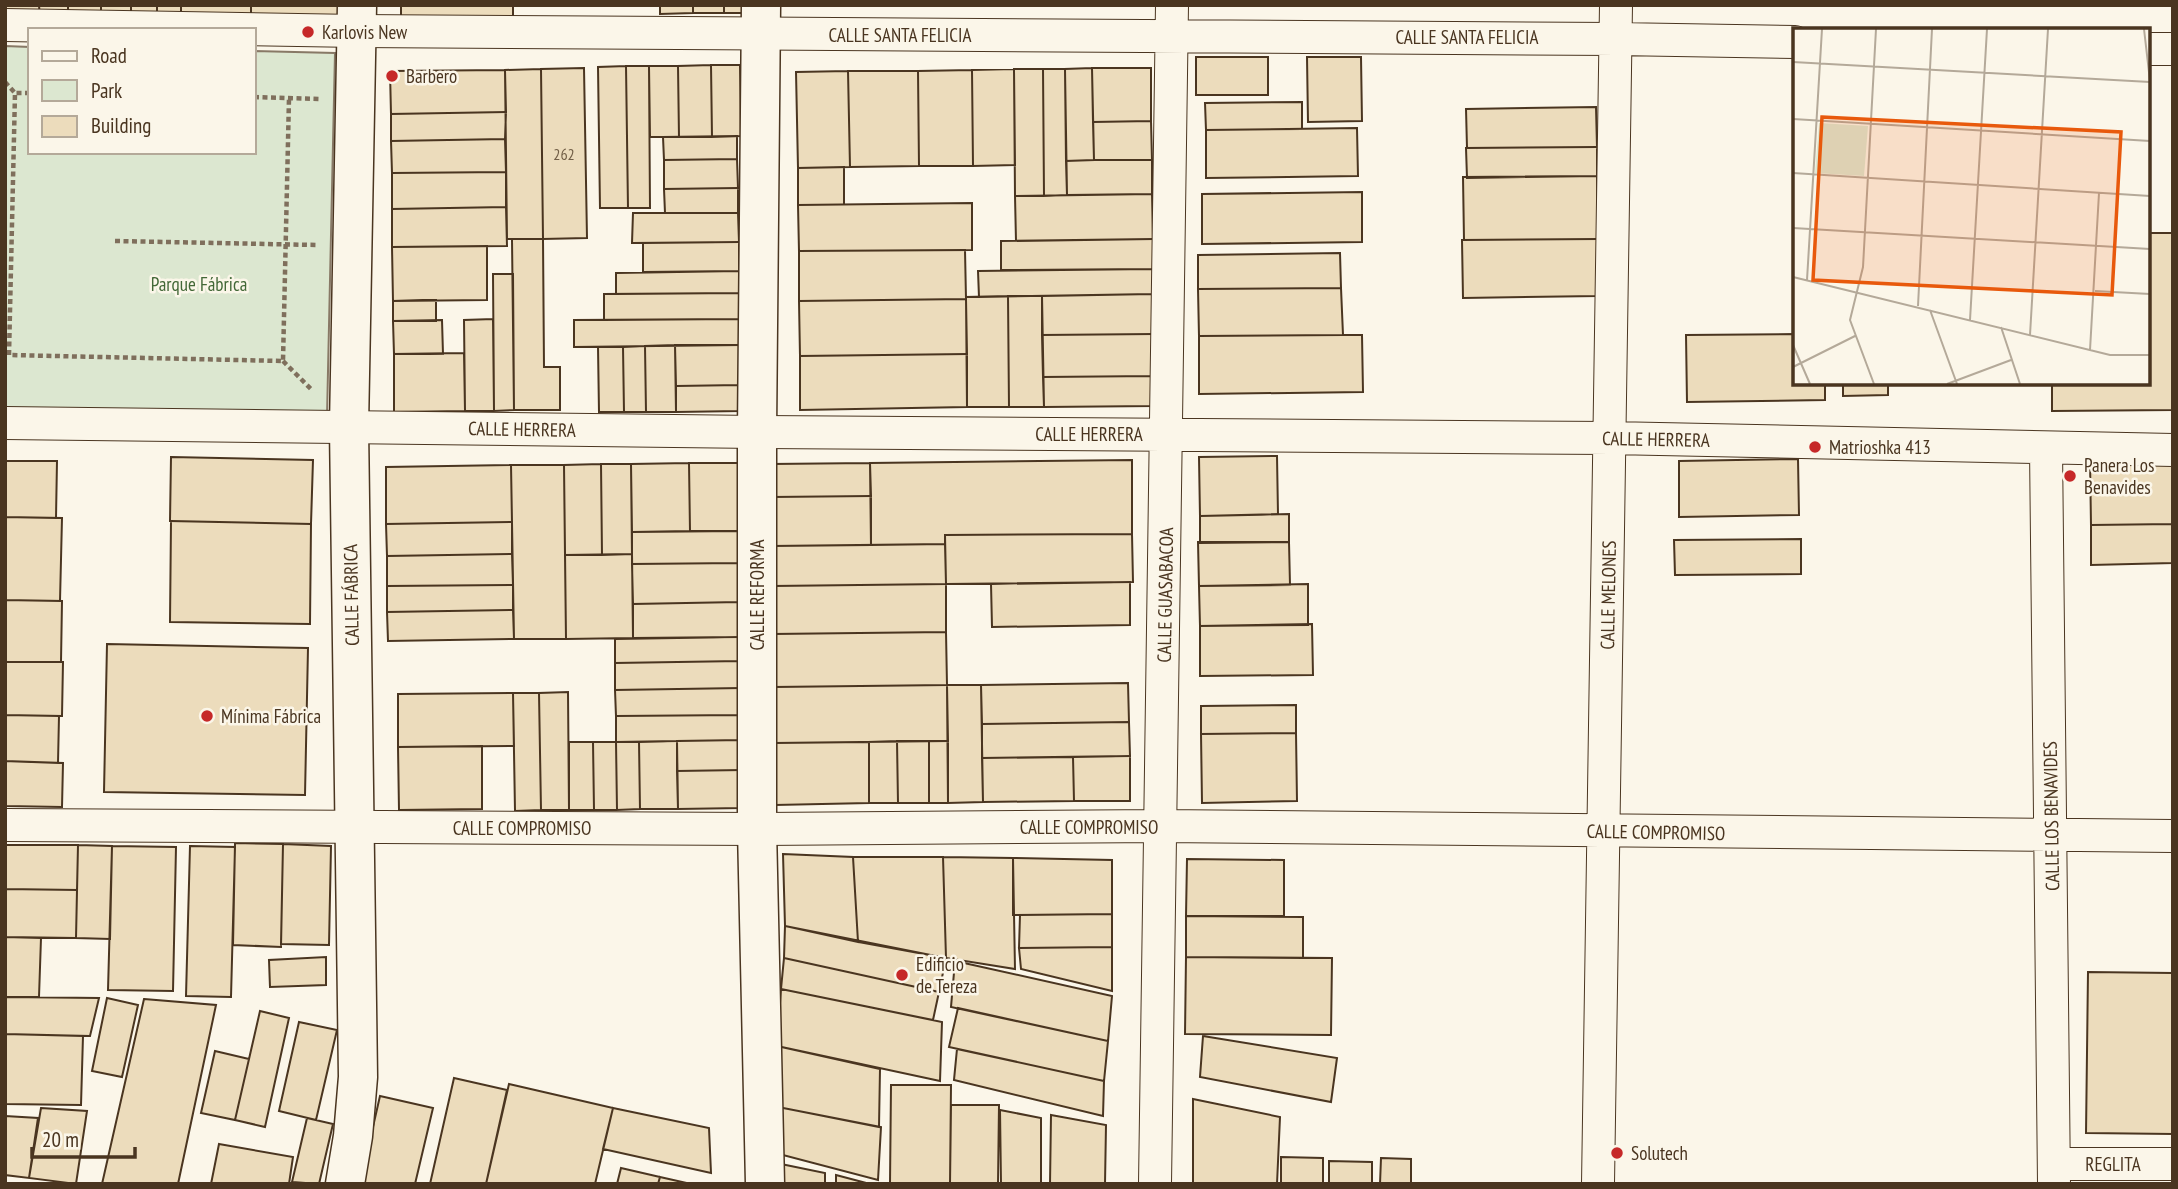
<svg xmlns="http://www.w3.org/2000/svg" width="2178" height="1189" font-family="'PT Sans Narrow',sans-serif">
	<rect width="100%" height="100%" fill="#fbf6e9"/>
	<path fill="#dce7d0" stroke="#887966" stroke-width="2" d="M5 46 30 47V152H254V51L335 53 327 417 5 410Z"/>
	<path fill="#ecdcbc" stroke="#4a3520" stroke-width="2" d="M5 5H39L40 19H5Z
		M39 5H68V18L40 19Z
		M68 5H101V18H68Z
		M101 5H131V17L101 18Z
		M131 5H157V17H131Z
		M157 5H181V17H157Z
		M181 5H251V16L181 17Z
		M251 5H351V15L251 16Z
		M401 5H513V16L401 17Z
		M660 5H693V13L660 14Z
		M693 5H724V13H693Z
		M724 5H757V13H724Z
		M1196 57H1268V95H1196Z
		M1307 57H1361L1362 121 1308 122Z
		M711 65 712 137H679L678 66Z
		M711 65H740L741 136 712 137Z
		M626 66 628 208H600L598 67Z
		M626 66H649L650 208H628Z
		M649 66H678L679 137H650Z
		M584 68 587 238 543 239 541 69Z
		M1092 68H1151V121L1093 122Z
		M1092 68 1094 160 1066 161 1065 69Z
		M541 69 543 239H507L505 70Z
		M1014 69H1043L1044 196H1015Z
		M1014 69 1015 165 973 166 972 70Z
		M1043 69H1065L1067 195 1044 196Z
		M505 70 506 112 391 114 390 71Z
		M972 70 973 166H919L918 71Z
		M848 71H918L919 166 850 167Z
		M848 71 850 167 798 168 796 72Z
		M1302 102V129L1206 130 1205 103Z
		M1596 107 1597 147 1467 148 1466 109Z
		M506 112 505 139 391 141V114Z
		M1151 121 1152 160H1094L1093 122Z
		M1357 128 1358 176 1206 178V130Z
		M737 136V159L664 160 663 137Z
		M505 139 506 172 392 173 391 141Z
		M1597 147V176L1467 178 1466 148Z
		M737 159 738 188 664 189V160Z
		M1094 160H1152V194L1067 195 1066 161Z
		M844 167V205H798V168Z
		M506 172V207L392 209V173Z
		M1597 176 1598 239 1464 240 1463 177Z
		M738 188V213H665L664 189Z
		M1362 192V242L1202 244V194Z
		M1152 194 1153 239 1016 241 1015 196Z
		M972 203V250L799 251 798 205Z
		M506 207 507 246 392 247V209Z
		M633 213H738L739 242 632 243Z
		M2148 233H2172L2173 410 2052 411V383H2148Z
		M512 239H543L544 367H560V410H514Z
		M1153 239V269L1001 270V241Z
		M1598 239V296L1463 298 1462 240Z
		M739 242V271L643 272V243Z
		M487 246V300L393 301 392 247Z
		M965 250 966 299 799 301V251Z
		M1340 253 1341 288 1198 289V255Z
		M1153 269V294L979 297 978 271Z
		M739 271V293L616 294V273Z
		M493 274H513L514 410 494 411Z
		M1341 288 1343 335 1199 336 1198 289Z
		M739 293V319L604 320V294Z
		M1153 294 1154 334 1042 335V296Z
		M1008 296 1009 407H967L966 297Z
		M1008 296H1042L1044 407H1009Z
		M966 299 967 354 800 356 799 301Z
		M436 300V321H393V301Z
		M493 319 494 411H465L464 320Z
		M739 319 740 345 574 347V320Z
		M442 320 443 354H394L393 321Z
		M1154 334V376L1043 377 1042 335Z
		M1795 334V383H1825V400L1687 402 1686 335Z
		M1343 335H1362L1363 392 1199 394V336Z
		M675 345H740V385L676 386Z
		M675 345 676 412H646L645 346Z
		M645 346 646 412H624L623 347Z
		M598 347H623L624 412H599Z
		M464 353 465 411 394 412V354Z
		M967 354V407L800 410V356Z
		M1154 376V406L1044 407 1043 377Z
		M1843 383H1888V395L1843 396Z
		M740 385V411L676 412V386Z
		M1277 456 1278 514 1200 516 1199 457Z
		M171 457 313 460 311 524 170 521Z
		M1798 459 1799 515 1679 517V461Z
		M2173 459V524L2091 525 2090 460Z
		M1132 460V534L945 535V544L871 545 870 463Z
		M5 461H57L56 518 5 517Z
		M689 463H738L739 531H690Z
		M689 463 690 531 632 532 631 464Z
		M870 463 871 496 772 497 771 464Z
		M601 464H631L632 554 602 555Z
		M601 464 602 555H565L564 465Z
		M511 465H564L566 639H514Z
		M511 465 512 522 386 524V467Z
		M871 496V545L772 546V497Z
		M1289 514V542L1200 543V516Z
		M5 517 62 518 60 601 5 600Z
		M171 521 311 524 310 624 170 622Z
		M512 522V554L387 556 386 524Z
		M2173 524V563L2091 565V525Z
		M739 531V563L632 564V532Z
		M1132 534 1133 582 946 584 945 535Z
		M1801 539V574L1675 575 1674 540Z
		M1198 542H1289L1290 585 1199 586Z
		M945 544 946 584 773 586 772 546Z
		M512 554 513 585 387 586V556Z
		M632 554 633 638 566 639 565 555Z
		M739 563V602L633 604 632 564Z
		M1130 582V625L992 627 991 584Z
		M946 584V632L773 634V586Z
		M1308 584V625L1200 626 1199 586Z
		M513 585V610L387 612V586Z
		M5 600 62 601 61 662H5Z
		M739 602 740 637 633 638V604Z
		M513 610 514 639 388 641 387 612Z
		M1312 624 1313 675 1200 676V626Z
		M946 632 947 685 774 687 773 634Z
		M740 637V661L615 663V639Z
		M107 644 308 648 305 795 104 792Z
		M740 661 741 688 615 690V663Z
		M5 662H63L62 716 5 715Z
		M1128 683 1129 722 982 724 981 685Z
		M947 685H981L983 802 948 803Z
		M947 685 948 741 774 743V687Z
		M741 688V715L616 716 615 690Z
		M568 692 569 810H541L539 693Z
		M513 693H539L541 810 515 811Z
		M513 693 514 746 398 747V694Z
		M1296 705V733L1201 734V706Z
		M5 715 59 716 58 763 5 761Z
		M741 715V740L616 742V716Z
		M1129 722 1130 756 982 758V724Z
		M1296 733 1297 801 1202 803 1201 734Z
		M741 740 742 770 677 771V741Z
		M677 741 678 809H640L639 742Z
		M897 741H929V803H898Z
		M897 741 898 803H869V742Z
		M929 741H948V803H929Z
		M569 742H593L594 810H569Z
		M593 742H616L617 810H594Z
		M616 742H639L640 809 617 810Z
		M869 742V803L775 805 774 743Z
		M482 746V809L399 810 398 747Z
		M1130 756V801H1074L1073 757Z
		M1073 757 1074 801 983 802 982 758Z
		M5 761 63 763 62 807 5 806Z
		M742 770V808L678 809 677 771Z
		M235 843 283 844 281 947 233 945Z
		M283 844 331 846 329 945 281 944Z
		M5 845H78L77 890 5 889Z
		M78 845 112 846 110 939 76 938Z
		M112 846 176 847 173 991 108 990Z
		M190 846 235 847 231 997 186 996Z
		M783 854 853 857 858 942 785 926Z
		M853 857H943L946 958 858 942Z
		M943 857 1013 858 1015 969 946 958Z
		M1013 858 1112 860V914L1013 915Z
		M1187 859 1284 860V916H1186Z
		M5 889 77 890 76 938 5 937Z
		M1112 914V947L1019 948 1020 915Z
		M1186 916 1303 917V958L1186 957Z
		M785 926 946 958 939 992 784 958Z
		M5 937 41 938 39 997H5Z
		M1112 947V991L1021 969 1019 948Z
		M326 957V985L270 987 269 960Z
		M1186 957 1332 958 1331 1035 1185 1034Z
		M784 958 939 992 933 1020 781 989Z
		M955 961 1112 996 1108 1041 951 1007Z
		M2088 972 2173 973V1134L2086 1133Z
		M781 989 942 1022 940 1081 777 1046Z
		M5 997 99 998 90 1036 5 1034Z
		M107 998 138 1005 122 1077 92 1071Z
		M144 999 216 1005 178 1184H102Z
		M958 1008 1108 1041 1104 1081 949 1047Z
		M260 1011 289 1018 265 1127 235 1120Z
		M299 1022 337 1030 316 1120 279 1111Z
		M5 1034 83 1036 81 1105 5 1104Z
		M1203 1036 1337 1058 1331 1102 1200 1077Z
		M777 1046 880 1069 879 1127 778 1107Z
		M957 1049 1104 1081 1103 1116 954 1080Z
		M215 1051 249 1059 235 1120 201 1113Z
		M454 1078 507 1090 486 1184H430Z
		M509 1084 613 1108 595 1184H486Z
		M891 1085H951L950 1184H890Z
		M380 1096 433 1108 415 1184H360Z
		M1193 1099 1280 1117 1277 1184H1193Z
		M951 1105H999L998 1184H950Z
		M778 1107 881 1127 878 1180 779 1154Z
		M41 1108 87 1111 76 1184 29 1178Z
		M613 1108 709 1128 711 1173 603 1149Z
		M1000 1110 1041 1118V1184H1001Z
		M1051 1115 1106 1125 1105 1184H1050Z
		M5 1116 38 1118 29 1178 5 1175Z
		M307 1118 333 1124 319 1184 292 1182Z
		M219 1144 293 1157 289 1184H211Z
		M1281 1157 1323 1158V1184H1281Z
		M1381 1158 1411 1159V1184H1380Z
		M1329 1161 1372 1162V1184H1329Z
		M781 1164 825 1173V1184H781Z
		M621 1168 660 1177 658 1184H617Z
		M836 1175 870 1184H836Z
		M660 1177 691 1184H658Z"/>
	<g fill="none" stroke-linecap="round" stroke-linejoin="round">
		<g stroke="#4a3520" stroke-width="34">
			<path id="street" d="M5 25 357 31 1617 39 1795 42
				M2148 49H2173
				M5 423 757 432 1611 438 2173 450
				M2046 448 2054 1184
				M5 825 757 829 1161 826 2173 836
				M2054 1164H2173
				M1155 1184 1172 5
				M1598 1184 1616 5"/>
		</g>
		<g stroke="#4a3520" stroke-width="41">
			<path id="secondary" d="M761 5 757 432V829L765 1184
				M345 1184 353 1136 358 1077 349 427 357 5"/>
		</g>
		<path stroke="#7f6f5c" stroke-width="4.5" stroke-dasharray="5 3.5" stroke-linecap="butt" d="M5 82 15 93
			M30 93H15L9 355 283 361 289 98
			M254 97 319 99
			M115 241 317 245
			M283 361 312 390"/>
		<use href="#street" stroke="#fbf6e9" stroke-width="32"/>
		<use href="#secondary" stroke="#fbf6e9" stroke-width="38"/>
	</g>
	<g fill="#c62828" stroke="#fbf6e9" stroke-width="2.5">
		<circle cx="308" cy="32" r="7"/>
		<circle cx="392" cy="76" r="7"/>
		<circle cx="1815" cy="447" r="7"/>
		<circle cx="2070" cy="476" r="7"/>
		<circle cx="207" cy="716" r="7"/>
		<circle cx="902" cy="975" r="7"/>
		<circle cx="1617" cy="1153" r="7"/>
	</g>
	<g text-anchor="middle" stroke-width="5" stroke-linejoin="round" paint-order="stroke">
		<g font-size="16" fill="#725f47">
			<text x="564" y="160">262</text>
		</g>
		<g font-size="19" fill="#4a3520" stroke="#fbf6e9" text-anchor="start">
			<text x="322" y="39">Karlovis New</text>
			<text x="406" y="83">Barbero</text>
			<text x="1829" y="454">Matrioshka 413</text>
			<text x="2084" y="472">Panera Los<tspan x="2084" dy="22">Benavides</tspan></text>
			<text x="221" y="723">Mínima Fábrica</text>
			<text x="916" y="971">Edificio<tspan x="916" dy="22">de Tereza</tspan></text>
			<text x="1631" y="1160">Solutech</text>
		</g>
		<g font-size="19" fill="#4a3520" stroke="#fbf6e9">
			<text x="900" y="42">CALLE SANTA FELICIA</text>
			<text x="1467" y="44">CALLE SANTA FELICIA</text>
			<text transform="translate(522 429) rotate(1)" y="7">CALLE HERRERA</text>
			<text x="1089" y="441">CALLE HERRERA</text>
			<text transform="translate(1656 439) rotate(1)" y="7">CALLE HERRERA</text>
			<text transform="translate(351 595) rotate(-91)" y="7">CALLE FÁBRICA</text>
			<text transform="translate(757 595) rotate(-90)" y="7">CALLE REFORMA</text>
			<text transform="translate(1165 595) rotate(-89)" y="7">CALLE GUASABACOA</text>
			<text transform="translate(1608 595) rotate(-89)" y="7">CALLE MELONES</text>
			<text transform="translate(2051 816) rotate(-91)" y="7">CALLE LOS BENAVIDES</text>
			<text x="1089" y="834">CALLE COMPROMISO</text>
			<text x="522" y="835">CALLE COMPROMISO</text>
			<text transform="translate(1656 832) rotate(1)" y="7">CALLE COMPROMISO</text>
			<text x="2113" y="1171">REGLITA</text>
		</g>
		<g font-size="19" fill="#436837" stroke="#fbf6e9">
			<text x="199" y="291">Parque Fábrica</text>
		</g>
	</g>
	<g transform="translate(1793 28)">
		<rect width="357" height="357" fill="#fbf6e9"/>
		<path d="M26 95 75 98 71 148 22 145Z" fill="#dce7d0"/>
		<path fill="none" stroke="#b4a999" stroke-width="2" d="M351 1 357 53M0 34 357 54M0 91 357 113M0 145 357 168M0 200 357 221M0 249 317 327H357M14 252 29 1M302 263 357 266M125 278 139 1M137 282 164 356M177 292 194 1M208 299 227 356M237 307 255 1M0 317 17 356M297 322 306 165M0 339 62 308M81 356 57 292 70 239 83 1M154 356 218 332"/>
		<path fill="#e8590c" fill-opacity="0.15" stroke="#e8590c" stroke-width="3.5" d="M29 89 328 104 319 267 20 252Z"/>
		<rect width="357" height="357" fill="none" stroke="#4a3520" stroke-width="3.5"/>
	</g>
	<rect width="2178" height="1189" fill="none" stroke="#4a3520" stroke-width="14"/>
	<rect x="28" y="28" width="228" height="126" fill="#fbf6e9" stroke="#b4a999" stroke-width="2"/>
	<rect x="42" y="51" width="35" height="10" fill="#fbf6e9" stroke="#b4a999" stroke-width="2"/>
	<text x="91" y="63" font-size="21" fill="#4a3520">Road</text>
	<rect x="42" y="80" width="35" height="21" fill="#dce7d0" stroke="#b4a999" stroke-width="2"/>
	<text x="91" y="98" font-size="21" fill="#4a3520">Park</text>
	<rect x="42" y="116" width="35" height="21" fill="#ecdcbc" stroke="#b4a999" stroke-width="2"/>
	<text x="91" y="133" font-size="21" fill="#4a3520">Building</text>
	<path d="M32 1147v10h103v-10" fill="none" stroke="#4a3520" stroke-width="3.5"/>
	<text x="42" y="1147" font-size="21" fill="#4a3520" stroke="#fbf6e9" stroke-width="5" paint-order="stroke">20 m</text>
</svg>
